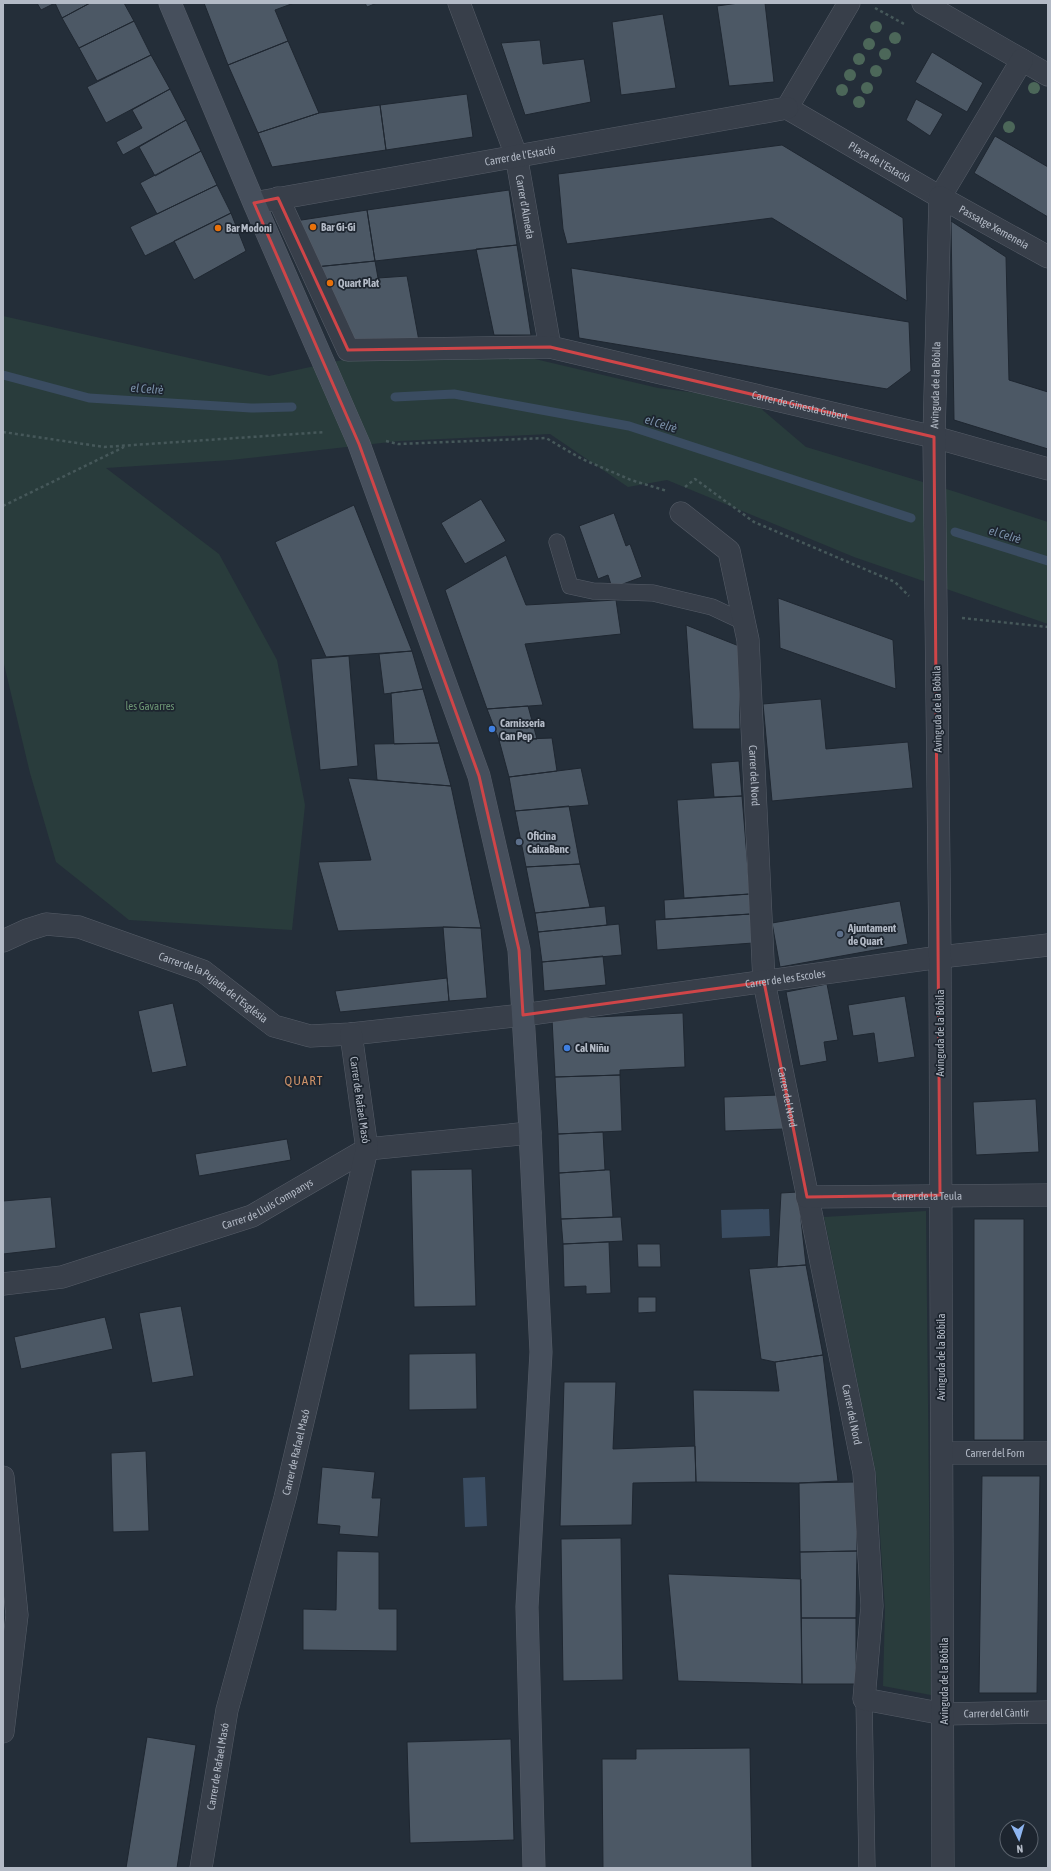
<svg xmlns="http://www.w3.org/2000/svg" width="1051" height="1871" font-family="'Asap Condensed',sans-serif">
	<rect width="100%" height="100%" fill="#242e39"/>
	<path fill="#293c3c" d="M3 316 269 376 361 356 535 359 658 388 751 400 806 447 956 492 1048 522V624L854 557 667 480 628 487 550 434 399 441 231 460 106 468 219 554 277 660 305 805 292 930 129 920 56 862 30 773 3 660Z
		M926 1211 931 1695 883 1686 885 1609 876 1474 824 1217Z"/>
	<path fill="#3a4c61" d="M769 1209 770 1236 722 1238 721 1210Z
		M485 1477 487 1526 465 1527 463 1478Z"/>
	<g fill="none" stroke-linecap="round" stroke-linejoin="round">
		<path stroke="#3a4c61" stroke-width="9" d="M3 375 89 398 251 408 292 407
			M395 397 454 394 629 426 911 518
			M955 532 1048 561"/>
	</g>
	<path fill="#4c5865" stroke="#1f2731" d="M37 3H90L62 18 55 3 41 10Z
		M90 3H124L134 21 79 48 62 18Z
		M204 3H294L275 10 288 41 228 65Z
		M365 3H377L367 7Z
		M739 3H765L774 82 729 86 717 6Z
		M663 14 676 88 621 95 612 22Z
		M134 21 151 55 97 81 79 48Z
		M540 40 543 64 584 59 591 102 525 115 501 43Z
		M288 41 319 113 258 133 228 65Z
		M932 52 983 83 967 112 915 82Z
		M151 55 170 89 106 123 87 87Z
		M170 89 186 120 123 155 116 142 142 128 132 110Z
		M467 94 473 137 386 150 380 105Z
		M916 99 943 114 930 136 906 120Z
		M380 105 386 150 272 167 258 133 319 113Z
		M186 120 201 151 155 176 139 147Z
		M995 136 1048 167V217L974 173Z
		M782 145 903 218 907 301 772 218 567 244 563 229 558 174Z
		M201 151 217 185 157 214 140 183Z
		M217 185 231 213 145 256 130 227Z
		M509 190 517 245 375 261 367 210Z
		M367 210 375 261 315 267 295 221Z
		M231 213 246 251 194 280 174 241Z
		M951 221 1006 257 1009 380 1048 392V449L954 420Z
		M517 245 531 335H494L476 249Z
		M375 261 378 278 407 276 419 341 349 342 315 267Z
		M571 268 909 322 911 371 887 389 579 338Z
		M481 499 506 541 465 564 441 523Z
		M354 505 412 651 326 657 275 542Z
		M614 513 626 546 630 544 642 577 612 588 608 575 598 579 579 526Z
		M506 555 526 605 616 600 621 634 525 644 543 705 487 709 445 590Z
		M778 598 893 640 896 689 780 648Z
		M686 625 739 646 740 729H693Z
		M412 651 423 689 384 694 379 654Z
		M349 656 358 766 320 770 311 659Z
		M423 689 439 743 394 744 391 693Z
		M821 699 826 749 908 742 913 788 772 801 763 704Z
		M528 706 537 739 499 740 487 709Z
		M552 738 557 771 509 777 499 740Z
		M439 743 451 786 377 780 374 744Z
		M739 761 742 796 714 797 711 763Z
		M581 768 589 805 515 811 509 777Z
		M348 778 451 786 481 928 443 927 338 931 318 862 371 860Z
		M742 796 750 894 684 898 677 800Z
		M569 806 580 864 526 867 515 811Z
		M580 864 590 907 535 913 526 867Z
		M750 894 751 914 665 919 664 900Z
		M900 901 908 944 780 967 772 923Z
		M605 906 607 925 538 932 535 913Z
		M751 914 753 943 657 950 655 920Z
		M619 924 622 955 542 962 538 932Z
		M443 927 481 928 487 998 449 1001Z
		M603 956 606 985 544 991 542 962Z
		M447 978 449 1001 340 1012 335 991Z
		M827 984 838 1040 824 1042 827 1061 800 1066 786 992Z
		M905 996 915 1057 878 1063 874 1033 853 1036 848 1005Z
		M173 1003 187 1066 152 1073 138 1011Z
		M683 1013 685 1067 620 1070V1075L555 1077 552 1019Z
		M620 1075 622 1131 558 1134 555 1077Z
		M779 1095 784 1129 725 1131 724 1097Z
		M1036 1099 1039 1152 976 1155 973 1102Z
		M603 1132 605 1170 559 1173 558 1134Z
		M287 1139 291 1160 199 1176 195 1154Z
		M472 1169 476 1306 414 1307 411 1170Z
		M605 1170H610L613 1217 561 1219 559 1173Z
		M798 1192 806 1265 777 1267 781 1193Z
		M51 1197 56 1248 3 1254V1201Z
		M621 1217 623 1241 563 1244 561 1219Z
		M974 1219H1024V1440H974Z
		M609 1242 611 1293 586 1294V1286L564 1287 563 1244Z
		M637 1244H660L661 1267H638Z
		M806 1265 823 1355 775 1362 761 1359 749 1269Z
		M638 1297H656V1312L638 1313Z
		M181 1306 194 1376 152 1383 139 1313Z
		M105 1317 113 1349 21 1369 14 1337Z
		M476 1353 477 1409 409 1410V1354Z
		M823 1355 838 1481 799 1483 696 1482 693 1390 779 1391 775 1362Z
		M564 1382H616L613 1449 695 1446 696 1482 633 1483 632 1525 560 1526Z
		M146 1451 149 1531 113 1532 111 1453Z
		M322 1467 375 1472 372 1498H381L378 1537 339 1534 340 1526 317 1524Z
		M982 1476H1040L1037 1693H979Z
		M856 1482 857 1551 800 1552 799 1483Z
		M621 1538 623 1680 563 1681 561 1539Z
		M337 1551 379 1552V1609H397V1651L303 1650V1609L336 1610Z
		M857 1551 856 1618H801L800 1552Z
		M668 1574 801 1579 802 1684 678 1681Z
		M801 1618H856V1684H802Z
		M147 1737 196 1745 177 1868H126Z
		M511 1739 514 1840 410 1843 407 1742Z
		M750 1748 752 1868H603L602 1759H636V1749Z"/>
	<g fill="none" stroke-linecap="round" stroke-linejoin="round">
		<g stroke="#565d68" stroke-width="17">
			<path id="lane" d="M557 542 570 586 593 591 653 593 712 607 744 622
				M864 1699 867 1868"/>
		</g>
		<g stroke="#565d68" stroke-width="23">
			<g id="street">
				<path id="s1" d="M459 3 516 155 550 347"/>
				<path d="M923 3 1048 75"/>
				<path id="s2" d="M787 108 940 197 1022 60"/>
				<path d="M787 108 849 3"/>
				<path id="s3" d="M278 198 348 350 550 347 934 437 1048 469"/>
				<path id="s4" d="M265 201 787 108"/>
				<path id="s5" d="M681 513 729 551 748 640 764 982 864 1473 872 1606 864 1699 944 1714 1048 1712"/>
				<path id="s6" d="M3 941 27 930 46 924 79 927 203 971 274 1026 310 1036 351 1034 523 1015 940 957 1048 945"/>
				<path id="s7" d="M807 1197 1048 1195"/>
				<path id="s8" d="M3 1284 62 1277 252 1216 367 1149 530 1133"/>
				<path id="s9" d="M942 1453H1048"/>
				<path d="M3 1477 17 1615 3 1732"/>
				<path id="s10" d="M201 1868 227 1710 285 1498 367 1149 351 1034"/>
				<path id="s11" d="M943 1868 940 957 934 437 940 197 1048 257"/>
			</g>
		</g>
		<g stroke="#565d68" stroke-width="23">
			<path id="secondary" d="M170 3 254 203 359 444 479 776 519 950 529 1112 541 1352 527 1607 534 1868"/>
		</g>
		<path stroke="#46585a" stroke-width="2.5" stroke-dasharray="3 3" stroke-linecap="butt" d="M875 8 906 25
			M3 432 104 447 325 432
			M386 441 398 444 546 438 582 459 631 480 667 491
			M685 487 695 479 754 522 895 582 909 596
			M3 506 124 447
			M962 618 1048 627"/>
		<use href="#lane" stroke="#383f4a" stroke-width="16"/>
		<use href="#street" stroke="#383f4a" stroke-width="22"/>
		<use href="#secondary" stroke="#464f5c" stroke-width="22"/>
	</g>
	<g fill="#4c6759">
		<circle cx="876" cy="27" r="6"/>
		<circle cx="895" cy="38" r="6"/>
		<circle cx="869" cy="44" r="6"/>
		<circle cx="885" cy="54" r="6"/>
		<circle cx="859" cy="59" r="6"/>
		<circle cx="876" cy="71" r="6"/>
		<circle cx="850" cy="75" r="6"/>
		<circle cx="867" cy="88" r="6"/>
		<circle cx="1034" cy="88" r="6"/>
		<circle cx="842" cy="90" r="6"/>
		<circle cx="859" cy="102" r="6"/>
		<circle cx="1009" cy="127" r="6"/>
	</g>
	<path fill="none" stroke="#cf4548" stroke-width="3" stroke-linejoin="round" d="M278 198 348 350 550 347 934 437 940 1195 807 1197 764 982 523 1015 519 950 479 776 359 444 254 203Z"/>
	<g fill="#e8710a" stroke="#1d252f" stroke-width="1.5">
		<circle cx="313" cy="227" r="4"/>
		<circle cx="218" cy="228" r="4"/>
		<circle cx="330" cy="283" r="4"/>
	</g>
	<g fill="#3f7fe0" stroke="#1d252f" stroke-width="1.5">
		<circle cx="492" cy="729" r="4"/>
		<circle cx="567" cy="1048" r="4"/>
	</g>
	<g fill="#5c6f8a" stroke="#1d252f" stroke-width="1.5">
		<circle cx="519" cy="842" r="4"/>
		<circle cx="840" cy="934" r="4"/>
	</g>
	<g text-anchor="middle" stroke-width="3.5" stroke-linejoin="round" paint-order="stroke">
		<g font-size="11" fill="#b3bac6" stroke="#1d252f">
			<text dy="4" stroke="none"><textPath href="#s4" startOffset="259">Carrer de l'Estació</textPath></text>
			<text dy="4" stroke="none"><textPath href="#s2" startOffset="107">Plaça de l'Estació</textPath></text>
			<text dy="4" stroke="none"><textPath href="#s1" startOffset="215">Carrer d'Almeda</textPath></text>
			<text dy="4" stroke="none"><textPath href="#s11" startOffset="1733">Passatge Xemeneia</textPath></text>
			<text dy="4" stroke="none"><textPath href="#s11" startOffset="1483">Avinguda de la Bóbila</textPath></text>
			<text dy="4" stroke="none"><textPath href="#s3" startOffset="626">Carrer de Ginesta Gubert</textPath></text>
			<text transform="translate(937 709) rotate(-91)" y="4">Avinguda de la Bóbila</text>
			<text dy="4" stroke="none"><textPath href="#s5" startOffset="288">Carrer del Nord</textPath></text>
			<text dy="4" stroke="none"><textPath href="#s6" startOffset="817">Carrer de les Escoles</textPath></text>
			<text dy="4" stroke="none"><textPath href="#s6" startOffset="228">Carrer de la Pujada de l'Església</textPath></text>
			<text transform="translate(940 1033) rotate(-90)" y="4">Avinguda de la Bóbila</text>
			<text dy="4" stroke="none"><textPath href="#s5" startOffset="612">Carrer del Nord</textPath></text>
			<text transform="translate(360 1100) rotate(82)" y="4">Carrer de Rafael Masó</text>
			<text dy="4" stroke="none"><textPath href="#s7" startOffset="120">Carrer de la Teula</textPath></text>
			<text dy="4" stroke="none"><textPath href="#s8" startOffset="278">Carrer de Lluís Companys</textPath></text>
			<text transform="translate(941 1357) rotate(-90)" y="4">Avinguda de la Bóbila</text>
			<text dy="4" stroke="none"><textPath href="#s5" startOffset="936">Carrer del Nord</textPath></text>
			<text dy="4" stroke="none"><textPath href="#s10" startOffset="427">Carrer de Rafael Masó</textPath></text>
			<text dy="4" stroke="none"><textPath href="#s9" startOffset="53">Carrer del Forn</textPath></text>
			<text transform="translate(944 1681) rotate(-90)" y="4">Avinguda de la Bóbila</text>
			<text dy="4" stroke="none"><textPath href="#s5" startOffset="1356">Carrer del Càntir</textPath></text>
			<text dy="4" stroke="none"><textPath href="#s10" startOffset="103">Carrer de Rafael Masó</textPath></text>
		</g>
		<g font-size="11" font-weight="bold" fill="#b3bac6" stroke="#1d252f" text-anchor="start">
			<text x="321" y="231">Bar Gi-Gi</text>
			<text x="226" y="232">Bar Modoni</text>
			<text x="338" y="287">Quart Plat</text>
			<text x="500" y="727">Carnisseria<tspan x="500" dy="13">Can Pep</tspan></text>
			<text x="527" y="840">Oficina<tspan x="527" dy="13">CaixaBanc</tspan></text>
			<text x="848" y="932">Ajuntament<tspan x="848" dy="13">de Quart</tspan></text>
			<text x="575" y="1052">Cal Niñu</text>
		</g>
		<g font-size="11" fill="#6c9574" stroke="#1d252f">
			<text x="150" y="710">les Gavarres</text>
		</g>
		<g font-size="12" font-style="italic" fill="#7c92ab" stroke="#1d252f">
			<text transform="translate(147 389) rotate(4)" y="4">el Celrè</text>
			<text transform="translate(661 424) rotate(18)" y="4">el Celrè</text>
			<text transform="translate(1005 535) rotate(17)" y="4">el Celrè</text>
		</g>
		<g font-size="13" letter-spacing="1" fill="#cc9168" stroke="#1d252f">
			<text x="304" y="1085">QUART</text>
		</g>
	</g>
	<rect width="1051" height="1871" fill="none" stroke="#b3bac6" stroke-width="8"/>
	<g transform="translate(1019 1839) rotate(175)"><circle r="19" fill="#1d252f" stroke="#59616b"/>
	<path d="M0-3L7 15L0 10L-7 15Z" fill="#8eb5f0"/>
	<text y="-6" font-size="11" font-weight="bold" text-anchor="middle" fill="#b3bac6">N</text>
	</g>
</svg>
